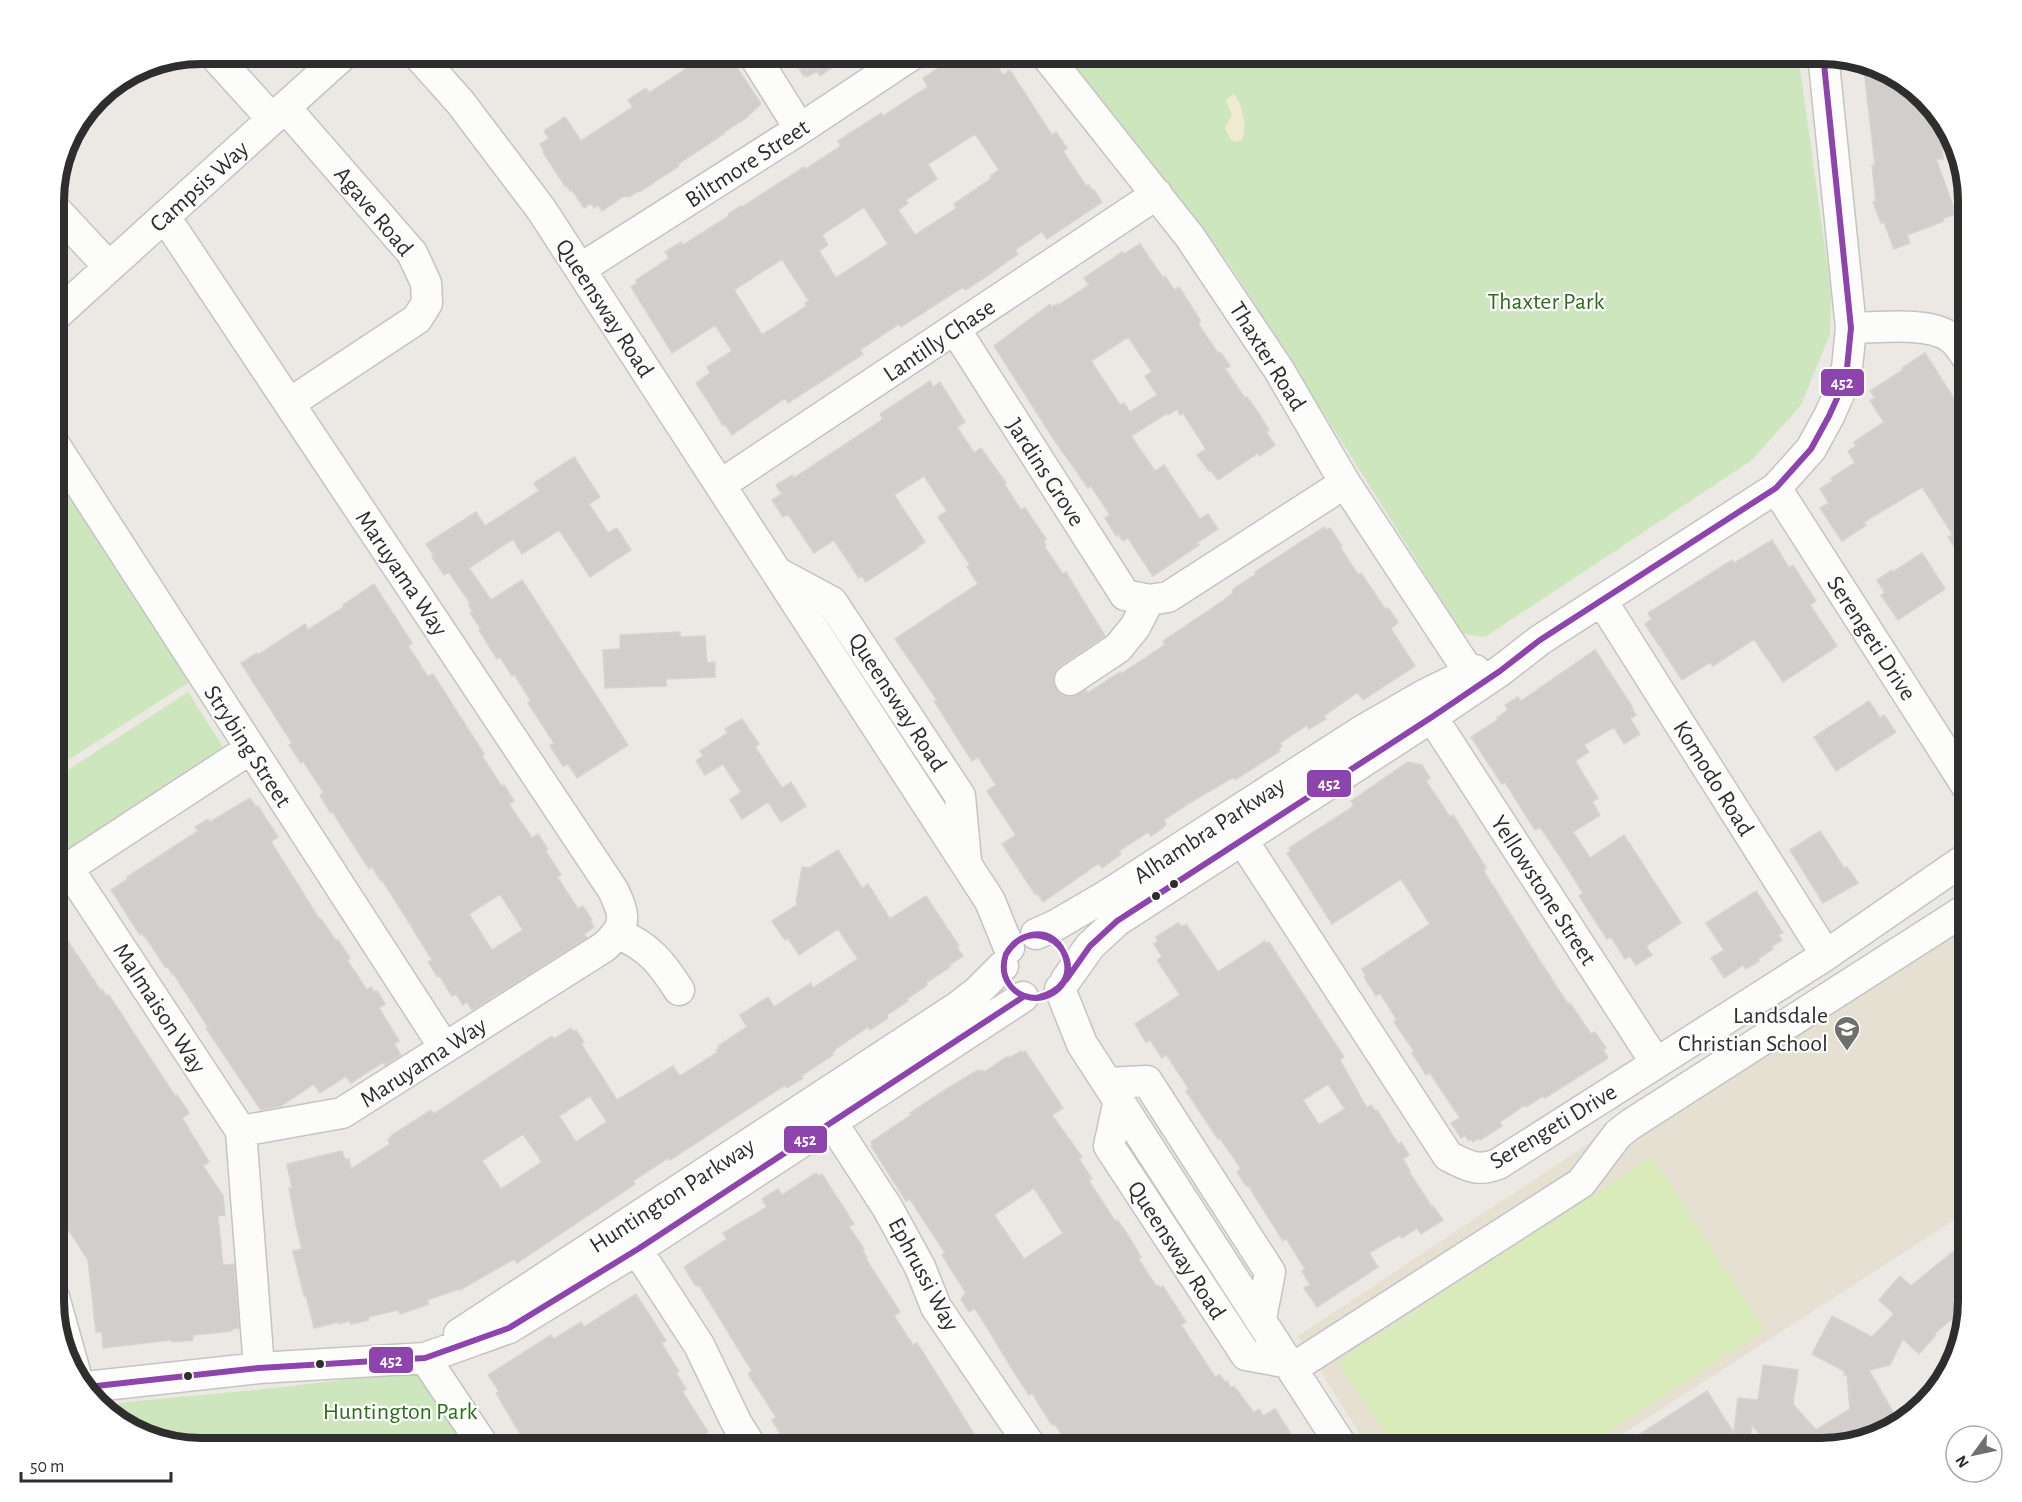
<svg xmlns="http://www.w3.org/2000/svg" width="2022" height="1502" font-family="'Alegreya Sans',sans-serif">
	<rect width="100%" height="100%" fill="#ece8e4"/>
	<path fill="#e6e0d3" d="M1968 892V1211L1601 1448H1369L1298 1336Z"/>
	<path fill="#cee6be" d="M1065 54H1798L1831 291 1830 334 1801 405 1752 460 1485 637 1463 634 1230 265Z
		M54 471 191 681 54 769Z
		M188 692 225 750 54 862V779Z
		M420 1371 460 1433 436 1448H201L154 1440 112 1417 102 1406 136 1401 256 1390Z"/>
	<path fill="#f0ead3" d="M1234 94C1242 103 1248 129 1242 140L1236 142 1231 140 1225 128 1232 115 1226 100Z"/>
	<path fill="#d9eabb" d="M1652 1157 1765 1330 1584 1448H1395L1338 1361Z"/>
	<path fill="#d1cecb" stroke="#d7d4d0" stroke-width="1.5" fill-rule="evenodd" d="M693 54H711L720 68 732 60 761 104 746 118 724 132 725 133 678 164 679 166 641 191 640 190 629 197 624 196 602 211 598 205 594 208 591 203 584 208 572 190 570 191 566 185 565 186 543 152 544 151 540 144 549 138 544 131 565 117 581 141 633 107 628 100 646 88 649 93 686 69 682 61Z
		M790 54H851L820 76 817 71 807 77 806 75 804 76Z
		M971 54H989L1003 75 1010 70 1052 135 1056 132 1067 148 1063 151 1086 186 1089 185 1092 190H1094L1102 202 1047 239 1042 232 1015 250 1018 254 981 280 965 290 963 287 901 327 899 324 860 350 863 354 825 379 788 403 785 398 732 435 725 424 723 425 696 383 710 373 707 367 732 351 715 325 672 353 631 287 637 283 636 280 669 258 665 252 681 242 683 245 729 216 728 214 741 206 742 207 804 167 806 169 841 146 838 141 881 113 883 116 928 87 923 78 954 58 957 63ZM975 134 999 170 990 176 992 178 954 204 957 208 915 235 898 210 908 203 906 200 937 179 928 164ZM864 207 888 244 836 278 819 251 828 245 822 235ZM782 259 809 301 805 303 807 306 762 335 734 290Z
		M1863 61 1868 62 1910 85 1930 109 1932 128H1940L1943 159H1936L1956 214 1943 218 1944 221 1907 235 1910 243 1894 249 1884 222 1881 223 1873 202 1876 201 1872 165H1875Z
		M1140 244 1163 278 1165 276 1174 290 1179 287 1200 320 1199 325 1217 352 1221 353 1230 366 1225 369 1245 398 1247 397 1259 414 1269 430 1266 432 1275 445 1260 456 1258 453 1218 480 1211 470 1209 471 1197 455 1206 449 1183 413 1180 415 1177 409 1168 415 1167 413 1131 436 1155 471 1164 465 1200 519 1208 514 1218 529 1197 543 1199 545 1153 576 1128 538 1123 541 1118 534 1116 536 1105 518 1110 515 1091 486 1088 488 1055 441 994 346 1050 304 1052 307 1057 304V306L1089 285 1084 278 1122 252 1124 254ZM1128 337 1152 372 1145 376 1157 395 1130 412 1124 403 1120 405 1091 361Z
		M1925 353 1968 421V558L1962 549 1958 552 1948 537 1953 535 1922 487 1864 522 1866 525 1842 541 1820 508 1829 503 1820 489 1833 481 1831 478 1855 463 1848 451 1856 446 1854 442 1884 422 1870 401 1875 398 1870 391 1903 370 1902 368Z
		M930 381 933 387 940 382 965 422 957 427 974 453 981 448 1006 483 1004 484 1021 510 1025 508 1046 539 1043 541 1046 545 1044 546 1063 574 1066 572 1105 636 1060 666 1055 672 1053 682 1056 690 1062 695 1072 697 1086 690 1088 693 1120 672 1121 674 1165 645 1163 641 1224 600 1234 592 1232 590 1256 574 1255 572 1324 527 1326 530 1330 528 1342 546 1340 547 1358 575 1361 573 1386 610 1388 608 1398 622 1391 629 1415 666 1363 700 1358 692 1324 716 1326 719 1309 729 1307 725 1280 743 1282 746 1278 749 1280 751 1235 780 1234 778 1230 779 1191 802 1164 820 1166 824 1164 827 1151 836 1148 832 1119 851 1121 854 1102 868 1099 863 1043 902 1037 893 1035 894 1002 844 1016 835 987 791 996 785 978 757 972 761 934 701 937 700 895 639 978 584 967 567 970 565 938 517 947 511 924 476 894 495 925 542 917 547 918 548 866 582 862 576 859 578 834 540 814 553 788 514 783 517 772 500 782 494 776 485 792 475 794 478 873 426 883 419 880 414Z
		M574 457 600 497 589 504 608 533 617 528 631 550 590 577 559 530 522 554 513 539 469 568 491 600 522 580 628 745 577 778 568 764 563 766 550 746 554 743 528 703 531 701 514 674 512 676 500 657 497 659 479 630 481 629 470 613 473 612 468 604 470 603 449 572 444 575 432 557 434 556 426 544 476 512 485 526 539 491 534 483Z
		M1772 540 1789 568 1793 565 1816 601 1810 605 1837 646 1783 682 1754 639 1713 666 1710 662 1682 680 1645 624 1652 619 1648 613 1732 560 1734 563Z
		M1922 553 1945 589 1898 620 1881 595 1885 593 1877 580 1892 570 1893 572Z
		M374 584 412 643 408 646 428 677 433 674 484 754 482 756 500 784 502 786 504 785 514 801 509 804 532 838 538 834 548 849 545 850 561 875 557 877 578 909 583 906 592 920 590 921 594 927 584 934 587 938 472 1010 467 1002 463 1005 456 994 452 996 439 975 437 976 428 962 432 960 405 916 382 880 381 881 372 867 369 869 332 811 330 812 320 795 324 793 303 761 301 763 289 745 292 743 241 663 257 653 258 655 305 624 308 630 344 607 343 605ZM500 894 523 930 492 950 469 914Z
		M680 632V637L705 636 707 663 715 662V677L666 679V686L605 688 603 650 620 649V635Z
		M1595 650 1633 708 1632 709 1636 715 1630 719 1640 734 1624 744 1614 727 1584 745 1589 752 1575 761 1598 798 1592 802 1600 815 1573 832 1590 858 1624 835 1681 923 1646 946 1652 955 1636 965 1630 956 1625 959 1611 937 1607 939 1579 896 1583 893 1561 858 1540 827 1535 830 1505 782 1502 784 1471 737 1498 720 1497 718 1508 710 1505 705 1518 697 1521 701Z
		M1869 701 1880 718 1884 715 1896 732 1836 771 1814 737Z
		M742 719 759 744 755 747 782 788 791 782 806 806 781 822 768 802 742 819 730 800 741 792 723 764 705 775 696 761 703 756 700 751 728 733 725 729Z
		M1408 762 1422 765 1430 778 1426 781 1450 817 1453 815 1462 829 1486 868 1483 870 1540 961 1568 1004 1570 1003 1591 1034 1595 1032 1606 1048 1603 1050 1608 1058 1545 1098 1543 1096 1526 1107 1525 1105 1500 1122 1502 1126 1480 1140 1479 1138 1473 1142 1471 1139 1469 1141 1465 1135 1461 1138 1451 1123 1460 1118 1430 1073 1426 1075 1412 1053 1414 1051 1394 1022 1397 1020 1380 993 1376 996 1364 977 1366 976 1362 969 1430 924 1401 879 1332 924 1287 853 1291 851 1289 848 1354 806 1351 801Z
		M250 798 256 807 258 806 278 837 271 842 320 920 321 919 336 941 338 940 350 958 347 960 367 990 371 987 374 992 377 991 385 1004 379 1008 399 1041 394 1044 401 1055 385 1065 383 1062 351 1083 346 1076 320 1093 314 1084 281 1106 261 1110 206 1028 208 1027 173 973 172 974 167 966 165 967 149 942 142 933 140 935 111 890 128 879 127 877 198 831 195 827 208 819 210 822Z
		M1820 831 1844 868 1847 867 1858 883 1823 903 1790 850Z
		M838 850 862 888 868 884 890 919 926 896 959 946 957 947 963 956 949 965 950 967 926 983 927 985 906 1000 908 1001 887 1015 888 1018 870 1030 868 1027 834 1050 835 1051 831 1053 833 1055 801 1076 803 1078 787 1088 785 1085 670 1160 668 1158 633 1181 635 1184 517 1263 514 1259 460 1290 459 1289 427 1300 429 1304 400 1314 398 1310 368 1317 369 1320 351 1324 350 1321 339 1324V1322L314 1328 306 1295 304 1296 293 1251 302 1249 296 1225 289 1188H292L287 1164 342 1151 345 1160 349 1159 351 1169 390 1144 388 1140 392 1135 431 1110 434 1114 552 1036 554 1039 571 1028 573 1032 576 1030 584 1042 581 1044 617 1100 673 1066 680 1076 718 1052 716 1050 719 1048 718 1046 747 1027 740 1015 768 997 774 1007 811 983 813 988 858 959 838 929 799 955 788 938 785 940 772 921 797 905 796 902 802 867 809 868ZM590 1096 607 1122 576 1142 559 1116ZM523 1134 542 1162 501 1189 482 1161Z
		M1756 891 1783 933 1778 935 1782 940 1771 947 1773 949 1758 959 1759 961 1746 969 1743 965 1724 978 1711 958 1724 950 1706 923Z
		M54 920 101 991 103 990 106 996 109 995 175 1096 177 1095 189 1113 182 1118 209 1162 203 1166 223 1196 225 1215 218 1216 223 1265 234 1264 239 1328 232 1329V1331L193 1335V1340L172 1342 171 1340 103 1348 102 1332H96L88 1260 54 1208Z
		M1178 923 1182 927 1186 924 1218 972 1265 941 1267 944 1269 942 1344 1057 1340 1060 1367 1108 1371 1105 1375 1111 1377 1110 1398 1144 1401 1142 1409 1155 1403 1159 1410 1171 1409 1172 1432 1207 1433 1206 1443 1220 1421 1234 1417 1228 1402 1238 1400 1235 1369 1253 1378 1267 1317 1307 1304 1288 1310 1285 1302 1271 1305 1269 1286 1238 1283 1241 1248 1185 1246 1186 1237 1172 1241 1169 1220 1138 1218 1139 1186 1091 1189 1089 1166 1054 1162 1058 1150 1040 1146 1042 1135 1024 1180 995 1157 960 1162 957 1154 944 1158 941 1156 937ZM1328 1084 1345 1109 1319 1125 1303 1100Z
		M1021 1051 1022 1053 1025 1051 1063 1108 1052 1115 1082 1157 1079 1159 1092 1179 1089 1181 1115 1221 1117 1220 1128 1235 1141 1257 1138 1258 1156 1286 1158 1285 1160 1288 1163 1286 1186 1322 1181 1325 1215 1377 1220 1375 1225 1382 1227 1381 1231 1388 1234 1386 1254 1413 1259 1409 1263 1416 1275 1409 1300 1448H1070L1055 1424 1052 1425 1032 1393 1029 1395 1017 1377 975 1308 969 1312 961 1299 966 1293 942 1255 945 1253 910 1199 906 1201 871 1146 873 1145 871 1142 911 1115 910 1113 945 1090 978 1070 979 1072 982 1070 984 1072 1008 1056 1009 1058ZM1034 1188 1063 1233 1024 1259 994 1215Z
		M816 1173 819 1176 822 1174 854 1224 849 1227 864 1249 862 1250 867 1258 866 1259 900 1312 894 1316 913 1345 917 1343 983 1448H787L778 1434 780 1433 772 1420 776 1417 748 1374 752 1371 699 1285 696 1286 684 1267 727 1239 723 1233 767 1207 762 1199 778 1189 782 1195Z
		M1960 1246 1968 1256 1967 1306 1934 1334 1936 1335 1919 1354 1903 1339 1890 1365 1869 1370 1899 1422 1885 1433 1845 1442 1840 1434 1827 1447 1820 1448H1772L1752 1425 1749 1448H1618L1707 1391 1734 1433 1738 1398 1758 1400 1763 1365 1798 1370 1793 1404 1816 1430 1850 1409 1847 1375H1844V1371L1812 1354 1832 1316 1872 1337 1894 1314 1879 1300 1900 1276 1911 1286Z
		M636 1294 666 1341 661 1343 679 1371 676 1373 686 1389 682 1391 708 1432 704 1435 712 1448H505L522 1437 496 1393 499 1391 488 1375 551 1335 554 1339 581 1322 584 1327Z"/>
	<g fill="none" stroke-linecap="round" stroke-linejoin="round">
		<g stroke="#c5c4c5" stroke-width="33">
			<path id="minor" d="M213 54 272 119
				M417 54 460 102 541 209 990 901 1009 948
				M753 54 800 129
				M1045 54 1190 237 1279 370 1345 483 1469 672
				M285 107 412 253 426 283 427 303 417 319 290 403
				M54 208 109 267
				M165 217 613 890C626 917 627 926 604 947L342 1113 241 1131
				M580 269 800 129 913 54
				M54 317 344 54
				M1851 328C1878 328 1927 321 1950 337 1957 342 1963 351 1968 359
				M955 329 1125 595 1149 600 1168 597 1345 483
				M54 444 444 1047
				M720 485 1157 194
				M1776 488 1968 788
				M780 574 832 602 960 796 966 861
				M1602 601 1826 955
				M1070 680 1118 648 1135 627 1149 600
				M1432 717 1656 1063
				M250 749 68 868 241 1131 259 1368
				M1243 841 1448 1156C1467 1166 1478 1172 1498 1164L1826 955 1968 857
				M619 934C649 947 661 962 679 990
				M1036 934 1056 925 1104 897 1360 732 1424 695 1475 670
				M1066 980 1090 946 1117 921 1432 717 1500 671 1540 640 1776 488 1811 449 1829 416 1839 394 1847 368 1851 328 1823 54
				M1060 989 1082 1044 1343 1448
				M1107 1083 1147 1081 1270 1272 1261 1319
				M1119 1100 1109 1146 1246 1355 1289 1363
				M822 1107 887 1207 920 1267 936 1307 1032 1448
				M626 1233 699 1345 736 1422 752 1448
				M54 1297 75 1372
				M459 1334 959 1006 978 991 1003 966
				M425 1358 485 1448
				M1293 1368 1581 1183 1618 1134 1631 1124 1968 908
				M86 1387 259 1368 425 1358 509 1328 638 1249 1023 997"/>
		</g>
		<use href="#minor" stroke="#fcfcfb" stroke-width="30"/>
		<g stroke="#fff" stroke-width="10">
			<path id="bus-1" d="M1006 954C998 977 1013 998 1037 998
				M1006 954C1019 932 1050 925 1063 951
				M1006 954C1009 950 1012 945 1016 942 1031 930 1053 935 1063 951
				M1066 980 1090 946 1117 921 1432 717 1500 671 1540 640 1776 488 1811 449 1829 416 1839 394 1847 368 1851 328 1823 54
				M1037 998C1061 991 1075 977 1063 951
				M1037 998C1061 996 1076 973 1063 951
				M87 1387 259 1368 425 1358 509 1328 638 1249 1023 997"/>
		</g>
		<use href="#bus-1" stroke="#8e44ad" stroke-width="6"/>
	</g>
	<defs>
		<g id="school-pin" transform="scale(1.35)"><path d="M0 17L-7.5 6A9.5 9.5 0 1 1 7.5 6Z" fill="#706f6e" stroke="#fff"/><path d="M0-5L7-2L0 1L-7-2ZM-4 1L0 2.5L4 1V4Q0 6-4 4Z" fill="#fff"/></g>
	</defs>
	<g fill-rule="evenodd">
		<use href="#school-pin" x="1847" y="1029"/>
	</g>
	<g fill="#2e2e2e" stroke="#fff" stroke-width="2">
		<circle cx="1174" cy="884" r="5"/>
		<circle cx="1156" cy="896" r="5"/>
		<circle cx="320" cy="1364" r="5"/>
		<circle cx="188" cy="1376" r="5"/>
	</g>
	<g text-anchor="middle" stroke-width="4.5" stroke-linejoin="round" paint-order="stroke">
		<g font-size="24" fill="#2e2e2e" stroke="#fff">
			<text transform="translate(747 163) rotate(-33)" y="8">Biltmore Street</text>
			<text transform="translate(199 186) rotate(-42)" y="8">Campsis Way</text>
			<text transform="translate(374 211) rotate(50)" y="8">Agave Road</text>
			<text transform="translate(605 308) rotate(57)" y="8">Queensway Road</text>
			<text transform="translate(939 340) rotate(-34)" y="8">Lantilly Chase</text>
			<text transform="translate(1268 356) rotate(58)" y="8">Thaxter Road</text>
			<text transform="translate(1046 472) rotate(57)" y="8">Jardins Grove</text>
			<text transform="translate(402 573) rotate(56)" y="8">Maruyama Way</text>
			<text transform="translate(1872 638) rotate(57)" y="8">Serengeti Drive</text>
			<text transform="translate(898 702) rotate(57)" y="8">Queensway Road</text>
			<text transform="translate(248 746) rotate(57)" y="8">Strybing Street</text>
			<text transform="translate(1714 778) rotate(58)" y="8">Komodo Road</text>
			<text transform="translate(1209 830) rotate(-33)" y="8">Alhambra Parkway</text>
			<text transform="translate(1544 890) rotate(57)" y="8">Yellowstone Street</text>
			<text transform="translate(160 1008) rotate(57)" y="8">Malmaison Way</text>
			<text transform="translate(423 1062) rotate(-33)" y="8">Maruyama Way</text>
			<text transform="translate(1553 1126) rotate(-31)" y="8">Serengeti Drive</text>
			<text transform="translate(672 1195) rotate(-33)" y="8">Huntington Parkway</text>
			<text transform="translate(1177 1250) rotate(57)" y="8">Queensway Road</text>
			<text transform="translate(924 1274) rotate(62)" y="8">Ephrussi Way</text>
		</g>
		<g font-size="24" fill="#2c6e1b" stroke="#fff">
			<text x="1546" y="309">Thaxter Park</text>
			<text x="400" y="1419">Huntington Park</text>
		</g>
		<g font-size="24" fill="#2e2e2e" stroke="#fff" text-anchor="end">
			<text x="1828" y="1023">Landsdale<tspan x="1828" dy="28">Christian School</tspan></text>
		</g>
	</g>
	<path d="M0 0H2022V1502H0ZM201 64H1821A137 137 0 0 1 1958 201V1301A137 137 0 0 1 1821 1438H201A137 137 0 0 1 64 1301V201A137 137 0 0 1 201 64Z" fill="#fff" fill-rule="evenodd"/>
	<path fill="none" stroke="#2e2e2e" stroke-width="8" d="M201 64H1821A137 137 0 0 1 1958 201V1301A137 137 0 0 1 1821 1438H201A137 137 0 0 1 64 1301V201A137 137 0 0 1 201 64Z"/>
	<g stroke="#fff" stroke-width="2">
		<rect x="1820" y="368" width="45" height="29" rx="6" fill="#8e44ad"/>
		<rect x="1306" y="769" width="46" height="29" rx="6" fill="#8e44ad"/>
		<rect x="783" y="1125" width="45" height="29" rx="6" fill="#8e44ad"/>
		<rect x="368" y="1346" width="46" height="28" rx="6" fill="#8e44ad"/>
	</g>
	<g font-size="16" text-anchor="middle" font-weight="bold" fill="#fff">
		<text x="1842" y="388">452</text>
		<text x="1329" y="789">452</text>
		<text x="805" y="1145">452</text>
		<text x="391" y="1366">452</text>
	</g>
	<g transform="translate(1974 1454) rotate(237)"><circle r="28" fill="#ffffff" stroke="#ababab" stroke-width="1.5"/>
	<path d="M0-4.5L10 22L0 15L-10 22Z" fill="#706f6e"/>
	<text y="-9" font-size="16" font-weight="bold" text-anchor="middle" fill="#2e2e2e">N</text>
	</g>
	<path d="M21 1472v9h150v-9" fill="none" stroke="#2e2e2e" stroke-width="3"/>
	<text x="30" y="1472" font-size="18" fill="#2e2e2e" stroke="#ffffff" stroke-width="4.5" paint-order="stroke">50 m</text>
</svg>
